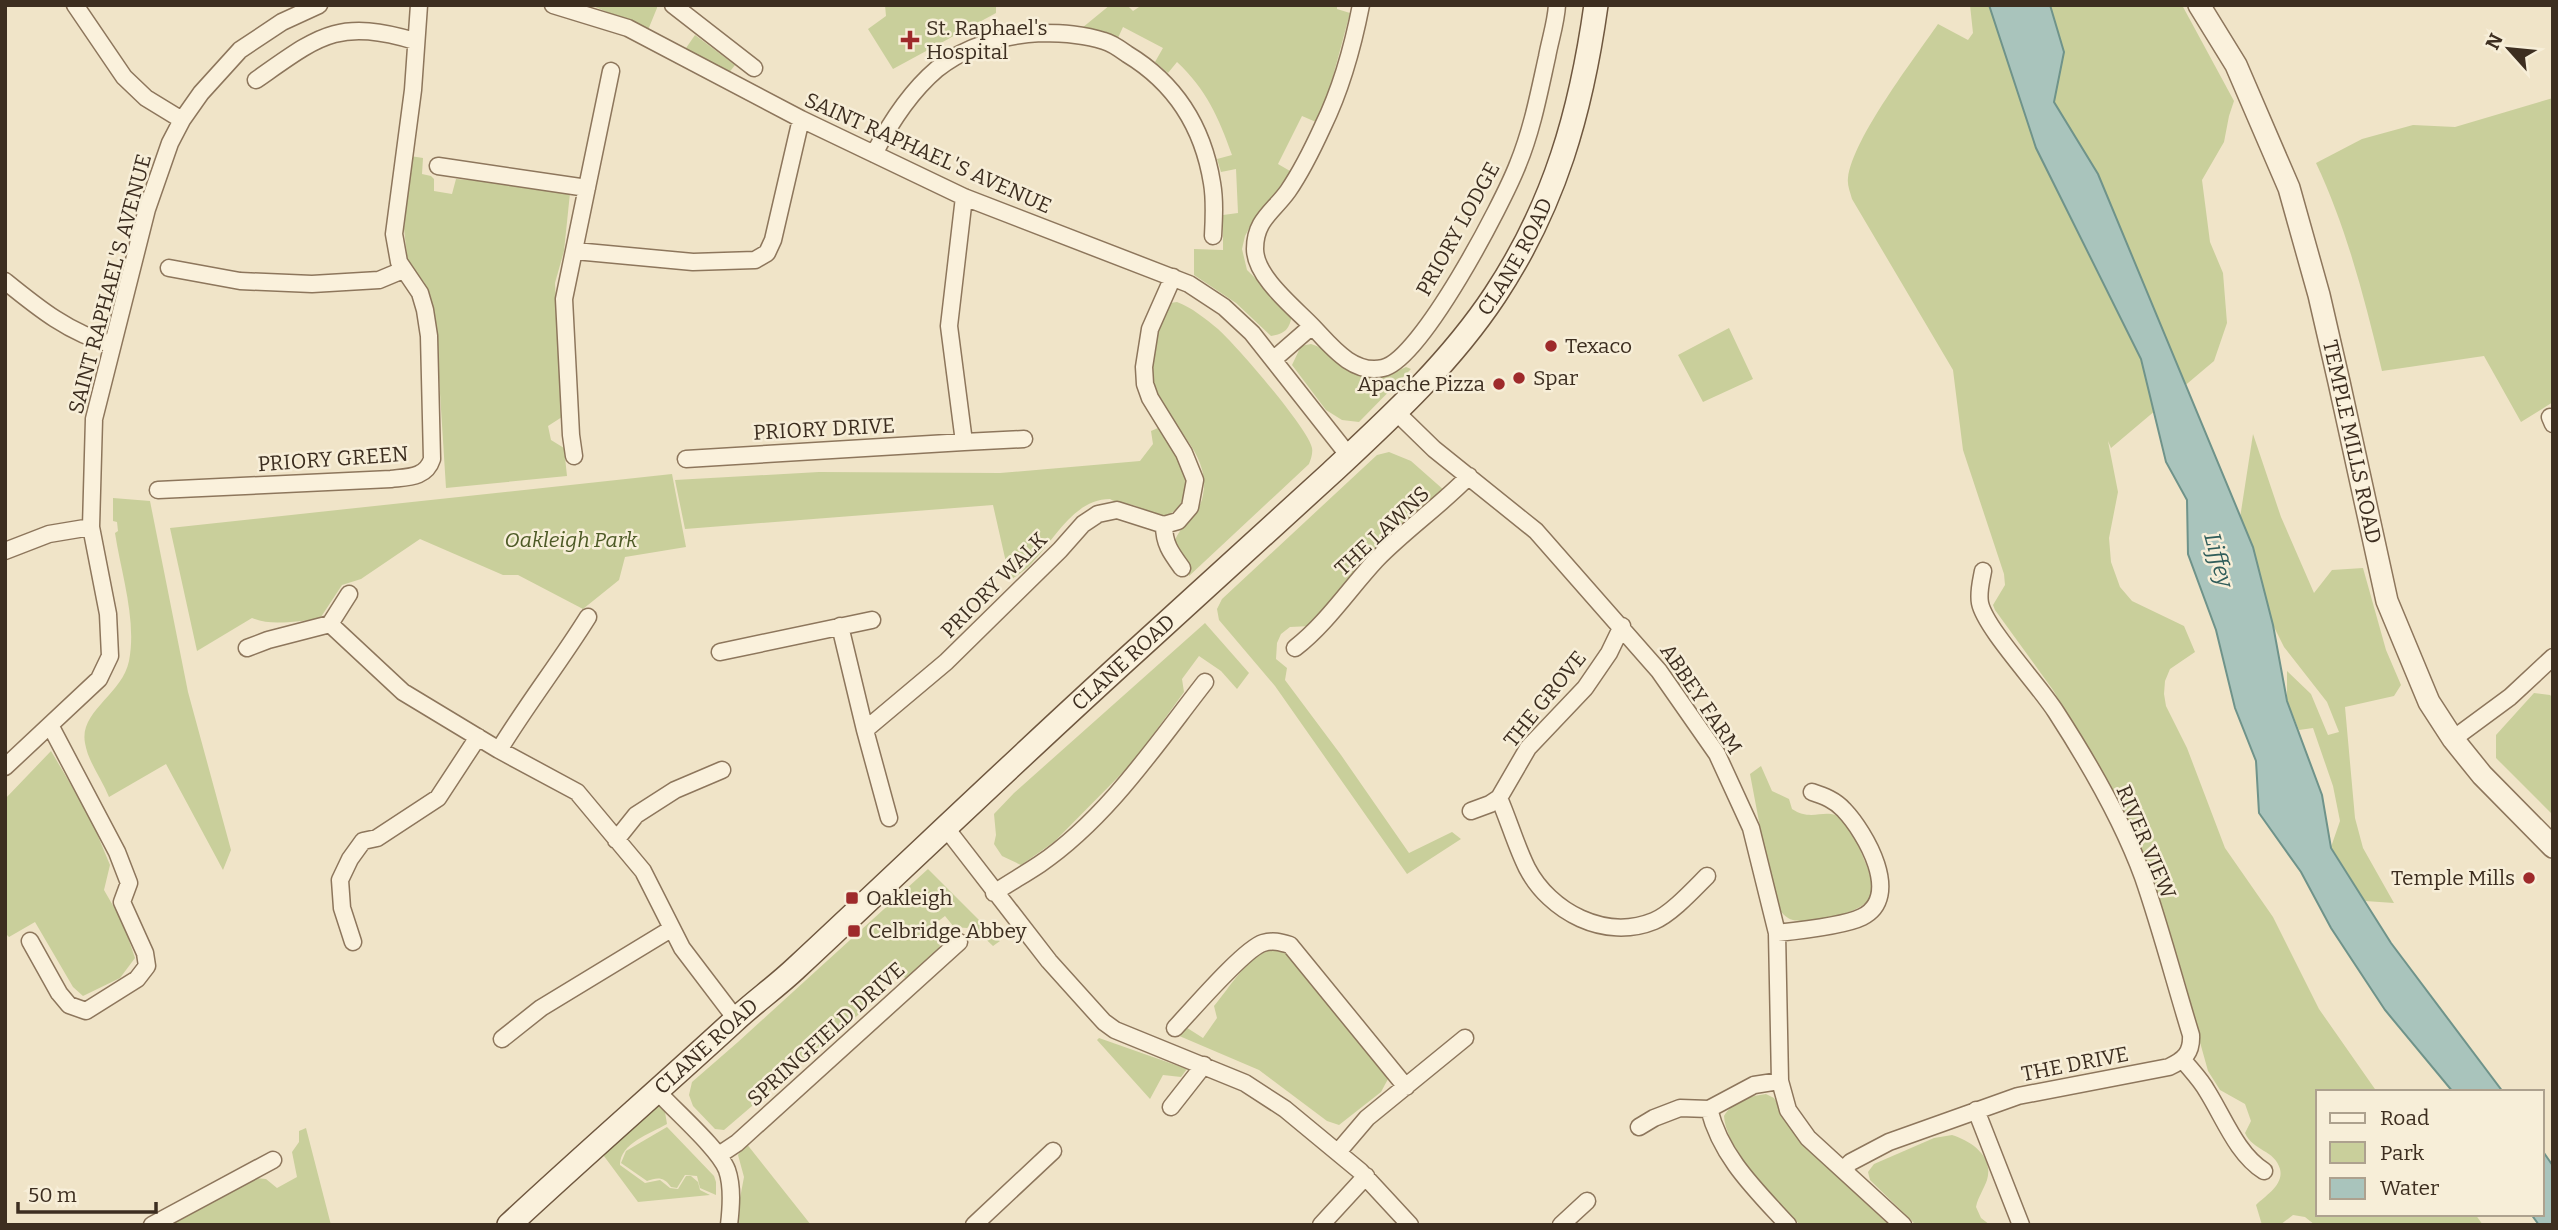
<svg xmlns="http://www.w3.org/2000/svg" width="2558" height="1230" font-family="Bitter,serif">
	<rect width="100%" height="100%" fill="#f0e4c8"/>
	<path fill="#c9cf9b" d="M591 5H657V8L648 30Z
		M885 5H996V13L893 69 868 29 886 16Z
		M1110 5H1127L1133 11 1142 5H1337V9L1350 13 1328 95 1316 122 1302 116 1278 164 1290 171 1274 198 1253 221 1245 236 1242 249 1247 270 1292 314C1290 329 1285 334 1271 336L1236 303 1194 275V249L1223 250V215L1238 213 1236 169 1221 172 1217 159 1232 155C1219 118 1206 89 1177 62L1168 73 1155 62 1163 48 1123 27 1117 40 1082 28Z
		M1970 5H2182L2234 101 2229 116 2224 142 2202 180 2210 242 2223 273 2227 323 2214 361 2111 448 2108 441 2118 492 2109 538 2111 562 2120 587 2132 601 2184 626 2195 652 2170 669 2165 681 2164 694 2166 706 2187 748 2225 848 2273 917 2319 1009 2377 1092H2318V1214H2475L2483 1225H2315L2305 1217 2293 1215 2280 1225H2262L2256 1205C2266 1195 2284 1185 2280 1169 2275 1150 2253 1151 2245 1133L2251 1121 2245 1104 2220 1090 2208 1071 2193 1017 2186 985 2156 889 2098 766 2053 690 1995 610 1993 605 2005 585 2004 574 1963 450 1953 370 1852 199C1850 192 1847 185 1848 178 1853 138 1914 59 1938 24L1968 40 1973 33Z
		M695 35 735 65 728 74 684 51Z
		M2553 98V402L2521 422 2484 356 2382 371C2365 300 2347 229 2316 163L2362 139 2413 125 2455 127Z
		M410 156 423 158 422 174 431 176 434 179V191L452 194 456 179 494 182 570 193 564 251 555 283 562 417 548 426 551 440 564 448 567 476 446 488 436 330 424 282 408 264 404 229Z
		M1177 302C1191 307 1206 319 1218 329 1235 344 1309 429 1312 448 1313 453 1311 459 1309 464L1189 576 1185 558 1176 545 1175 540C1182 523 1200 514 1203 495 1212 450 1163 422 1154 386 1147 359 1159 326 1170 303Z
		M1729 328 1753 379 1703 402 1678 355Z
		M1311 344C1354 358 1350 394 1406 367L1411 369 1359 422 1342 420 1326 410 1292 365 1301 346Z
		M1158 428C1174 448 1197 480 1179 506 1173 514 1165 517 1155 515 1148 514 1143 509 1136 506 1127 503 1117 504 1110 499 1074 499 1054 540 1032 563 1026 570 1018 575 1010 580L993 505 685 529 675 480 819 472 1000 473 1140 461 1153 444 1151 431Z
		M2253 434 2281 517 2314 593 2332 570 2363 568 2386 650 2401 685 2394 696 2345 707 2355 818 2363 848 2394 903 2365 901 2331 847 2340 821 2333 786 2313 728 2299 730 2287 701V671L2311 694 2328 735 2339 732 2327 702 2284 647 2273 625 2254 553 2240 518Z
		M1389 452 1411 461 1445 491 1370 556 1330 600 1321 617 1311 626 1290 627 1281 634 1277 643 1276 659 1287 668 1285 680 1341 755 1409 853 1452 832 1461 839 1407 874 1275 686 1219 620 1217 609 1222 599 1377 455Z
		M672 474 686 547 625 557 619 580 583 609 518 575H503L420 539 361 579 342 585 319 620C298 620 272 627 252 618L197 651 170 528Z
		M113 498 150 501 188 692 231 850 223 870 166 764 109 797C102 779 88 762 85 743 79 711 122 695 129 661 137 620 121 573 115 533L118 531 117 522 113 521Z
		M1205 623 1249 673 1237 689 1221 671 1199 656 1182 679 1184 692 1134 761 1054 842 1021 865 1002 856 994 844 996 835 994 814 1014 793Z
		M2534 693 2550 695 2553 698V815L2496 758V735Z
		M51 751 90 817 110 865 104 890 123 923 135 958 120 978 83 996 73 987 35 922 9 937 5 933V799Z
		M1761 766 1772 791 1789 799 1792 809C1813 823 1826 806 1842 819 1851 827 1856 841 1861 852 1866 865 1877 885 1869 899 1860 914 1809 924 1793 920 1783 917 1779 909 1774 901L1750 774Z
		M928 869 1000 941 993 946 971 925 967 928 954 927 945 916 932 926 941 938 939 951 906 979 897 969 865 996 871 1004 805 1060 796 1051 764 1079 772 1089 724 1130 715 1129 693 1106 689 1095 692 1082 738 1042Z
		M1279 948 1286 952 1383 1067 1388 1079 1381 1092 1339 1125 1327 1121 1259 1070 1177 1035 1181 1024 1203 1038 1217 1018 1214 1006C1231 986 1251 950 1279 948Z
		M1099 1038 1187 1069 1181 1077 1163 1075 1150 1099 1097 1040Z
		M1766 1094 1774 1098 1802 1144 1889 1225H1800C1776 1200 1726 1151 1724 1116 1733 1101 1750 1096 1766 1094Z
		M656 1102 665 1112 667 1124C650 1134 620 1143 620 1165L645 1183 660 1180 670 1188 678 1189 686 1176H691L698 1182 700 1190 710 1195 638 1202 598 1148Z
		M667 1127 714 1176 716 1182V1195L700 1188 697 1176 685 1175 677 1188 671 1187C664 1177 658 1177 647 1181L621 1163 626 1151Z
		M306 1128 331 1225H169L255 1178 266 1179 277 1188 297 1177 292 1152 299 1142V1131Z
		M1952 1135C1971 1141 1994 1156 1987 1180 1984 1189 1978 1197 1976 1207L1981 1218 1990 1225H1916L1870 1180 1868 1172 1874 1164 1934 1138Z
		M746 1143 811 1225H735L744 1177 738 1155Z"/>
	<path fill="#a9c4bc" stroke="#6f938a" stroke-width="2" d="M1989 5H2050L2064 52 2054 102 2098 174 2253 547 2273 625 2287 701 2322 795 2331 848 2391 943 2503 1092H2453L2385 1010 2331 928 2301 872 2259 813 2256 761 2235 708 2216 630 2188 554 2187 500 2166 462 2141 359 2036 148Z
		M2542 1150 2553 1166V1225H2539L2531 1214H2542Z"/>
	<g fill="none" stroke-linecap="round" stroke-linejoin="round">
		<g stroke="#8d765c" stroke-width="19">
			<path id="minor" d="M75 5 124 77 146 98 182 120
				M553 5 628 28 801 119 964 197 1189 284 1224 307 1252 333 1349 456
				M673 5 754 68
				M1361 5C1353 46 1341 89 1323 126 1313 148 1301 172 1288 191 1273 212 1255 220 1255 249 1255 277 1295 308 1313 327 1331 346 1353 375 1383 368 1421 360 1503 203 1518 164 1532 130 1539 93 1547 57 1550 40 1556 23 1557 5
				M256 80C319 36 337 18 415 41
				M874 154C890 123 910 92 937 69 966 46 1004 35 1041 33 1063 33 1083 34 1104 41 1112 43 1120 49 1127 54 1175 83 1203 127 1212 183 1215 200 1214 218 1213 236
				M438 166 587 188
				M964 197 949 326 964 442 1024 439
				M575 251 693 262 755 260 767 253 773 240 801 119
				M169 268 240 281 312 284 379 280 403 270
				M5 281C37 307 70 334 111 344
				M1274 359 1312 326
				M1395 411 1434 449 1536 531 1659 671 1717 754 1751 828 1777 933 1780 1081 1788 1110 1808 1138 1903 1225
				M2550 417 2553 424
				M574 456 571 435 564 299 611 71
				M686 459 964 442
				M158 490 391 479C408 477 426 478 432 459L429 336 425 310 420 293 399 262 394 234 413 90 419 5
				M1164 525C1164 544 1171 553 1182 568
				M5 551 49 534 91 527
				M330 624 403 692 499 750 577 792 643 871 682 948 736 1019
				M330 624 349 594
				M840 626 865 730
				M247 648 268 640 330 624
				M1295 648C1327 623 1349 589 1376 560 1405 530 1440 506 1469 476
				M720 652 872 620
				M2453 739 2510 697 2553 657
				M499 750C527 704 560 662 588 617
				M5 767 99 679 110 656 108 614 91 527 94 419 147 209 170 143 182 120 201 93 240 50 282 22 319 5
				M1499 798C1509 821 1516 846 1527 868 1550 912 1605 941 1654 921 1671 914 1693 890 1707 876
				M1471 811 1490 804 1499 798 1528 748 1585 688 1609 653 1622 626
				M889 818 865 730 946 662 1060 550 1083 524 1098 514 1117 510 1164 525 1178 521 1190 507 1195 480 1184 453 1150 398 1145 384 1144 367 1150 329 1173 277
				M946 828 1049 961 1104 1022 1115 1030 1245 1083 1285 1109 1360 1171 1410 1225
				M616 840 636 815 675 790 722 770
				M994 893C1009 883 1025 874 1040 864 1107 818 1155 746 1205 682
				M1777 933C1796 931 1846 925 1862 917 1903 897 1865 832 1844 810 1835 800 1824 796 1812 792
				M30 941 59 993 69 1005 86 1011 137 979 147 966 145 953 122 902 129 883 117 852 50 725
				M353 942 342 908 340 880 350 859 363 841 377 838 438 798 478 737
				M1175 1028C1192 1010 1244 949 1263 943 1273 940 1280 942 1290 945L1406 1087
				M502 1039 541 1008 671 929
				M2183 1060C2191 1070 2201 1080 2207 1091 2224 1118 2237 1154 2264 1171
				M658 1092C675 1111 719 1149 727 1170 733 1187 731 1208 729 1225
				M1171 1107 1204 1065
				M1709 1109C1721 1157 1755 1189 1788 1225
				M1976 1110 2021 1225
				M1639 1127 1654 1118 1680 1108 1709 1109 1754 1085 1780 1081
				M1338 1152 1367 1118 1465 1038
				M719 1155 737 1143 959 942
				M1843 1170 1851 1162 1889 1142 2018 1096 2169 1067C2184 1060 2192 1053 2191 1035 2175 983 2161 929 2143 877 2122 819 2089 763 2056 712 2039 685 1985 628 1980 603 1978 592 1981 582 1983 571
				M152 1225 273 1160
				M974 1225 1053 1151
				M1321 1225 1366 1176
				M1561 1225 1587 1201"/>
		</g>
		<g stroke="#8d765c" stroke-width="24">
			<g id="tertiary">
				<path id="s1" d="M2199 5 2236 65 2289 188 2319 295 2339 382 2387 601 2429 702 2453 739 2482 775 2553 847"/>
			</g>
		</g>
		<g stroke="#6f573f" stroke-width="26">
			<g id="secondary">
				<path id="s2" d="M509 1225C583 1156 659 1090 733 1022 753 1003 776 987 796 968 911 861 1023 753 1139 648 1203 590 1267 532 1331 473 1390 418 1450 363 1495 295 1555 204 1581 112 1596 5"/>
			</g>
		</g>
		<use href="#minor" stroke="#faf1dc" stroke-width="16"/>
		<use href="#tertiary" stroke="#faf1dc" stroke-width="21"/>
		<use href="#secondary" stroke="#faf1dc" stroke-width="23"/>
	</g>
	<g fill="#9e2a2b" stroke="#f7eed8" stroke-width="2.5">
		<path d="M906.5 29.5h7v7h7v7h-7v7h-7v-7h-7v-7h7z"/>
		<circle cx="1551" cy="346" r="7"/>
		<circle cx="1519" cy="378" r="7"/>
		<circle cx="1499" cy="384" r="7"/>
		<circle cx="2529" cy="878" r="7"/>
		<rect x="845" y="891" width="14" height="14" rx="3.5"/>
		<rect x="847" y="924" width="14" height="14" rx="3.5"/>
	</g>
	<g text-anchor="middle" stroke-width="5" stroke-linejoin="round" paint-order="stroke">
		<g font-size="21" fill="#3d2e20" stroke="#f7eed8" text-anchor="start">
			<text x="926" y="35">St. Raphael's<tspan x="926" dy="24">Hospital</tspan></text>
			<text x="1565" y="353">Texaco</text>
			<text x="1533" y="385">Spar</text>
			<text x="1485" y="391" text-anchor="end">Apache Pizza</text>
			<text x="2515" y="885" text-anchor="end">Temple Mills</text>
			<text x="866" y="905">Oakleigh</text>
			<text x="868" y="938">Celbridge Abbey</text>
		</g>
		<g font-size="21" fill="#3d2e20" stroke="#f7eed8">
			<text transform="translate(928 153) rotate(24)" y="7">SAINT RAPHAEL'S AVENUE</text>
			<text transform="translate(1458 229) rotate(-61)" y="7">PRIORY LODGE</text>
			<text dy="7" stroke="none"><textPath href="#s2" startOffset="1400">CLANE ROAD</textPath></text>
			<text transform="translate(110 284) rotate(-75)" y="7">SAINT RAPHAEL'S AVENUE</text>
			<text transform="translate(824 429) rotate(-3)" y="7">PRIORY DRIVE</text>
			<text dy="7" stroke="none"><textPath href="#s1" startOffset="466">TEMPLE MILLS ROAD</textPath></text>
			<text transform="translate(333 459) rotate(-4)" y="7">PRIORY GREEN</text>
			<text transform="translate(1382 531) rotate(-43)" y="7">THE LAWNS</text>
			<text transform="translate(994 585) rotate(-45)" y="7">PRIORY WALK</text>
			<text dy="7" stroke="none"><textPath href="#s2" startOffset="833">CLANE ROAD</textPath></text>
			<text transform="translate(1545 699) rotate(-51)" y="7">THE GROVE</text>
			<text transform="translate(1701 699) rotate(56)" y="7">ABBEY FARM</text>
			<text transform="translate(2146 842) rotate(67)" y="7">RIVER VIEW</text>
			<text transform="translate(826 1034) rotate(-42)" y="7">SPRINGFIELD DRIVE</text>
			<text dy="7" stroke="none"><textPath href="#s2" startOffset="266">CLANE ROAD</textPath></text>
			<text transform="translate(2075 1064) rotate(-11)" y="7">THE DRIVE</text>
		</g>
		<g font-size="21" font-style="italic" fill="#4d5a26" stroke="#f7eed8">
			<text x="571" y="547">Oakleigh Park</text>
		</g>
		<g font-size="23" font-style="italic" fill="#2f5d5a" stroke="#f7eed8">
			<text transform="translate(2219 560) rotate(75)" y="8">Liffey</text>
		</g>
	</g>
	<rect width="2558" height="1230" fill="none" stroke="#3d2e20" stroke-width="14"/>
	<rect x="2316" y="1090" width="228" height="126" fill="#f7eed8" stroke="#ada18e" stroke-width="2"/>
	<rect x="2330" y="1113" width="35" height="10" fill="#faf1dc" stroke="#ada18e" stroke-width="2"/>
	<text x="2380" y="1125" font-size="21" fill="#3d2e20">Road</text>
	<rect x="2330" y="1142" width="35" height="21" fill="#c9cf9b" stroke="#ada18e" stroke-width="2"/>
	<text x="2380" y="1160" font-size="21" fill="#3d2e20">Park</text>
	<rect x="2330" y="1178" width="35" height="21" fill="#a9c4bc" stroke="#ada18e" stroke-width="2"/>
	<text x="2380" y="1195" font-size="21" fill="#3d2e20">Water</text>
	<g transform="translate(2509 49) rotate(297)" stroke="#f7eed8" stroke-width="5" paint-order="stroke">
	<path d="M0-5L12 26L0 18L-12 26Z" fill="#3d2e20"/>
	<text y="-10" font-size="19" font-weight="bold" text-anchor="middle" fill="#3d2e20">N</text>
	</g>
	<path d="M18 1202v10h138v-10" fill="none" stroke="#3d2e20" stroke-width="3.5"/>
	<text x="28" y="1202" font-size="21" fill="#3d2e20" stroke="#f7eed8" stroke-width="5" paint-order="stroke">50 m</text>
</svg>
